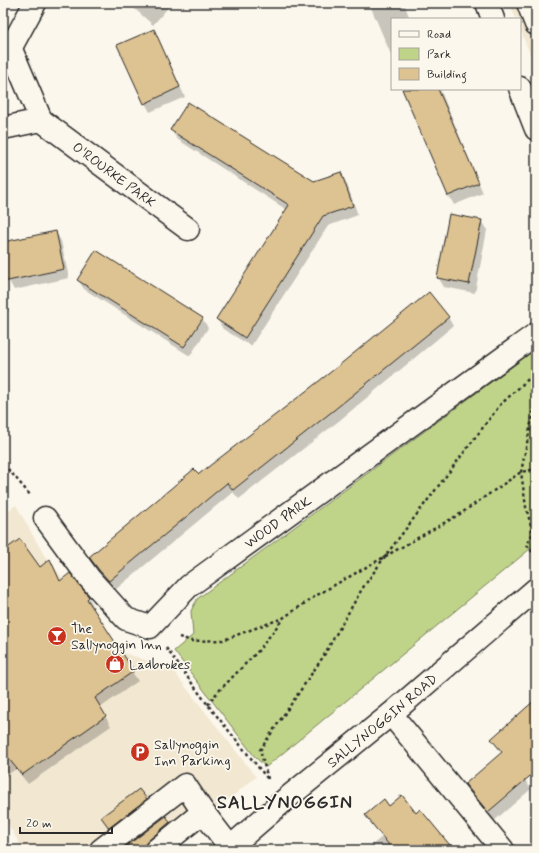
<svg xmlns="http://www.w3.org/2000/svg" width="539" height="853" font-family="Mynerve,sans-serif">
	<rect width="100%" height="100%" fill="#fbf7ec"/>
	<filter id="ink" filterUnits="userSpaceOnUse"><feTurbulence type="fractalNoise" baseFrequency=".025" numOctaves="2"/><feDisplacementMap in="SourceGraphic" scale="8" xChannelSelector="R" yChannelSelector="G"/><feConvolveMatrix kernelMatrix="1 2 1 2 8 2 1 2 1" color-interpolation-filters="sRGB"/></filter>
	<g filter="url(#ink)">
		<path fill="#f2e7d1" d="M510 3H536V69L520 29V19H516Z
			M16 505 44 555 124 653 171 668 256 777 166 850H23L3 815V514Z"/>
		<path fill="#c0d489" stroke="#76805a" d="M536 349V544L266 767 255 757 174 651 193 635 191 611 197 599Z"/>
		<path fill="#0003" d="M128 3H172L153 25Z
			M369 3H404L410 19H392V57Z
			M158 39 185 97 150 112 145 103Z
			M403 89H440L483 193 454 205 449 196Z
			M171 130 314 182 341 173 346 182 358 215 328 226 251 346 223 329 217 319 287 210 177 139Z
			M481 221 487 230 475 293 444 287 438 277Z
			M56 232 61 241 69 278 14 290 9 281 3 254V243Z
			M78 280 202 318 208 328 190 356 84 289Z
			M3 300 9 310 3 318Z
			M448 317 453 326 340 420 239 499 233 492 115 590 96 566 90 557 199 476Z
			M3 552 40 568 50 560 61 582 70 574 89 598 94 607 92 609 138 681 100 708 111 726 28 784 16 769 3 778Z
			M536 701V768L525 780 531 789 494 821 472 794 466 784 502 753 492 739Z
			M146 799 149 804 113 832 105 822Z
			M389 807 416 814 453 850H366L382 837 366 815Z
			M165 817 172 827 147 850H123Z
			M536 836V845L533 839Z"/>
		<path fill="#ddc292" stroke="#2b2b2b" d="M154 29 180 87 144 104 117 45Z
			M402 89H438L479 183 448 196Z
			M188 102 314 181 341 172 353 206 323 216 245 338 216 319 289 205 170 130Z
			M449 214 482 220 469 284 437 278Z
			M56 231 64 269 3 282V242Z
			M96 250 203 318 184 347 77 280Z
			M429 292 449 317 334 410 233 490 227 483 109 581 99 570 89 557 194 469 199 474 332 371Z
			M20 539 40 567 50 559 60 581 70 573 89 597 87 599 134 671 95 698 106 716 22 775 3 752V551Z
			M536 699V771L488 812 465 784 502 752 491 739Z
			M139 789 147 799 109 828 101 817Z
			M402 795 416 813 420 809 454 850H393L365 815 384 799 389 806Z
			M166 816 170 822 148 841 145 845 144 850H121Z"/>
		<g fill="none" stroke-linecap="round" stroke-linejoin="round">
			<g stroke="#2b2b2b" stroke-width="25">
				<g id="minor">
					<path d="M487 3 493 19"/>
					<path d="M528 3 536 24"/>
					<path d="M10 47 41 120"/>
					<path d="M4 60 35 3"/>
					<path d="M520 88 536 129"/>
					<path id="s1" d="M3 128 41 120 188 229"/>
					<path id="s2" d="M45 518 89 578 126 619 150 627 189 586 536 334"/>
					<path d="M391 714 503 850"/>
					<path d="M101 850 185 785 203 812 230 847"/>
					<path d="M156 850 203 812"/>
					<path id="s3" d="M227 850 286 799 391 714 536 589"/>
				</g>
			</g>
			<path stroke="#2b2b2b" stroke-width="2.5" stroke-dasharray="3 3" stroke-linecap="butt" d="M536 393 533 414 521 472 526 507 533 533 527 545 536 557
				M3 466 9 470 31 496
				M179 637 192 641 223 640 283 618 317 595 460 514 521 472 536 469
				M166 648 208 705 267 778
				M208 705 214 696 259 650 282 620
				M268 779 260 750 323 657 362 589 386 555 500 405 536 372"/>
			<use href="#minor" stroke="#fbf7ec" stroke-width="22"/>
		</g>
	</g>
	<defs>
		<g id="bar-disc" transform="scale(1)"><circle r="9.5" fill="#c8321e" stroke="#fbf7ec"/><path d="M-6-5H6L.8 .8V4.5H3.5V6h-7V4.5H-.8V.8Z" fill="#fff"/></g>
		<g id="shop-disc" transform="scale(1)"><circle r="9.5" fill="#c8321e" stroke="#fbf7ec"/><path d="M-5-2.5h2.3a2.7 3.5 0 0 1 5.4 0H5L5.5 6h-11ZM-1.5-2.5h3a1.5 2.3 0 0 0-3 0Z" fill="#fff"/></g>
		<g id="parking-disc" transform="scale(1)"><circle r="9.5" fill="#c8321e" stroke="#fbf7ec"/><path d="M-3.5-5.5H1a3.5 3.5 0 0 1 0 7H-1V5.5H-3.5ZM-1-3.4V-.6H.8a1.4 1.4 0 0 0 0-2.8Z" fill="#fff"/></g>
	</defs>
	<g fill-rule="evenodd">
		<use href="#bar-disc" x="57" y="636"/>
		<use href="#shop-disc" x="115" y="664"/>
		<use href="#parking-disc" x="140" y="752"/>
	</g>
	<g text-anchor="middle" stroke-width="3.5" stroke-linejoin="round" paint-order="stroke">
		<g font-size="14" fill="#2b2b2b" stroke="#fbf7ec">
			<text dy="5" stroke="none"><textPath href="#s1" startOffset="130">O'ROURKE PARK</textPath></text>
			<text dy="5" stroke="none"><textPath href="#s2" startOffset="321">WOOD PARK</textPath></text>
			<text dy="5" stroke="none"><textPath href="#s3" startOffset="202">SALLYNOGGIN ROAD</textPath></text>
		</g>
		<g font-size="14" fill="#2b2b2b" stroke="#fbf7ec" text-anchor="start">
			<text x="71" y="633">The<tspan x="71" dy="16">Sallynoggin Inn</tspan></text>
			<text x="129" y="669">Ladbrokes</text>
			<text x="154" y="749">Sallynoggin<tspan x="154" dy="16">Inn Parking</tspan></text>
		</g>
		<g font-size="18" font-weight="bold" letter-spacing="1" fill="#2b2b2b" stroke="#fbf7ec">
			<text x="285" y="808">SALLYNOGGIN</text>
		</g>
	</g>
	<rect width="539" height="853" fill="none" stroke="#fbf7ec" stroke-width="16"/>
	<rect x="8" y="8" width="523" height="837" fill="none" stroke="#2b2b2b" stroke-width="1.5" filter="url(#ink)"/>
	<rect x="391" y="18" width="130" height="72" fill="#fbf7ec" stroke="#a8a59f"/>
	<rect x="399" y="31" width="20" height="6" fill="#fbf7ec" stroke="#a8a59f"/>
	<text x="427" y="38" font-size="12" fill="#2b2b2b">Road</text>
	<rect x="399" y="48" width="20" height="12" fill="#c0d489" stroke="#a8a59f"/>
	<text x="427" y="58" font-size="12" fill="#2b2b2b">Park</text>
	<rect x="399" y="68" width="20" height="12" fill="#ddc292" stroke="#a8a59f"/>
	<text x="427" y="78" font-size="12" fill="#2b2b2b">Building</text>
	<path d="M20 827v6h92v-6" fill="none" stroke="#2b2b2b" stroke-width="2"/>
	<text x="26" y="827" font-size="12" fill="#2b2b2b" stroke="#fbf7ec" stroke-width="3" paint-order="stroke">20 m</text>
</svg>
